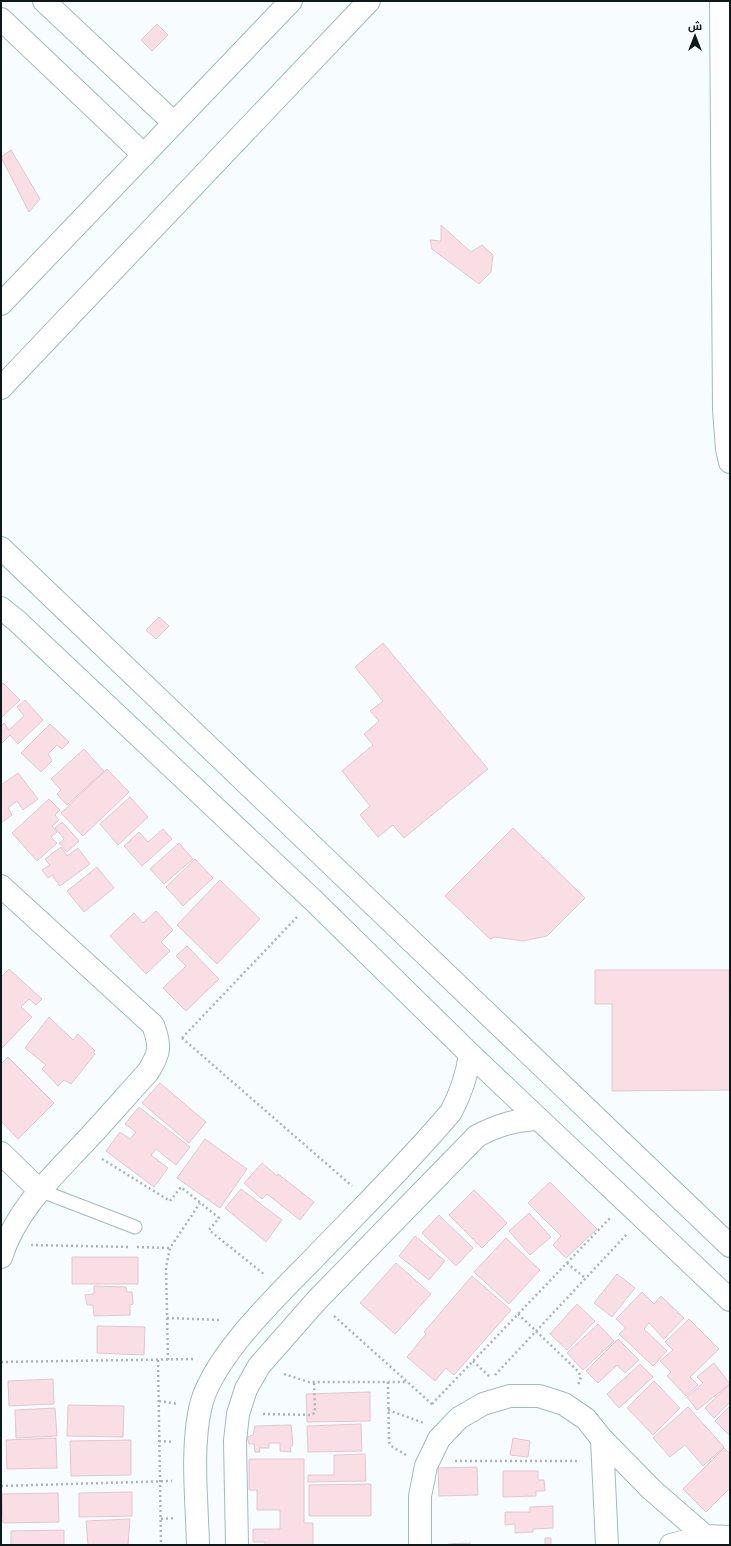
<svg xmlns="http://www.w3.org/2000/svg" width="731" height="1546" font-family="Mulish,Cairo,sans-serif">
	<rect width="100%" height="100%" fill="#f7fdfe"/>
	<path fill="#fadee6" stroke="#e2c6cf" d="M157 24 168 35 152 51 141 40Z
		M11 150 40 199 29 212 1 157Z
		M441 225 471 252 482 245 493 255 491 272 479 284 432 249 430 240 441 241Z
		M159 617 169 626 156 639 146 630Z
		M383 643 488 769 404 838 393 825 378 837 360 815 370 806 342 771 373 745 364 734 379 721 370 711 383 701 355 667Z
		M3 683 20 700 1 718V685Z
		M25 700 43 720 18 744 10 735 1 744V726L4 723 9 730 24 716 17 707Z
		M50 724 69 742 62 749 57 745 48 754 52 761 41 772 21 753Z
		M84 749 104 771 67 805 57 794 61 790 51 779Z
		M107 769 129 792 83 836 61 813Z
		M18 773 38 799 23 810 17 801 8 808 12 815 1 823V785Z
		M130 797 148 817 118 845 100 824Z
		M49 799 60 810 55 815 59 820 52 826 57 832 51 837 57 843 37 861 12 833Z
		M62 822 79 841 67 852 59 843 64 839 55 828Z
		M513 828 585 898 547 936 523 941 495 937 490 939 445 896Z
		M163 829 172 839 142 866 124 846 139 832 148 842Z
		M179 843 193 859 164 884 150 869Z
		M61 847 67 856 78 848 90 864 60 886 52 875 48 878 42 870 50 865 45 859Z
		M195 859 213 878 183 906 166 887Z
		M97 867 114 888 84 912 67 891Z
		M220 880 260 919 217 964 177 925Z
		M156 911 173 930 161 942 170 951 146 974 110 936 134 913 143 923Z
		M187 946 219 979 186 1011 163 988 186 966 176 956Z
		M9 969 42 999 36 1005 29 999 21 1007 32 1017 1 1049V977Z
		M595 970H729L730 1090 612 1091V1004H595Z
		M49 1017 73 1040 78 1034 95 1051 93 1052 95 1054 71 1084 64 1080 58 1086 42 1069 46 1065 25 1048Z
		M8 1057 54 1103 18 1139 1 1121V1064Z
		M160 1083 206 1122 189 1143 142 1103Z
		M139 1107 190 1147 176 1165 156 1149 151 1155 168 1168 154 1187 106 1151 120 1132 130 1139 136 1132 125 1124Z
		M205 1139 247 1169 220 1208 177 1178Z
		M262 1163 277 1176 278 1174 314 1202 300 1220 267 1194 262 1199 244 1183Z
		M550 1182 597 1229 566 1258 553 1245 561 1236 528 1203Z
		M241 1189 282 1220 266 1242 225 1208Z
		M474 1190 507 1223 482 1248 449 1215Z
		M529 1213 551 1237 530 1255 509 1231Z
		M439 1215 473 1248 456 1266 422 1233Z
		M415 1236 445 1261 429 1280 399 1256Z
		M506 1238 540 1270 509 1304 474 1272Z
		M72 1257H138V1284H72Z
		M396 1263 431 1294 395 1334 360 1303Z
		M617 1274 635 1288 612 1317 594 1303Z
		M472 1276 511 1310 454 1375 446 1368 435 1381 407 1357 426 1334 424 1332Z
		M94 1286 126 1287 127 1292H132L133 1304 130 1305V1315L94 1316 93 1305H87L85 1295 94 1294Z
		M642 1292 654 1304 661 1296 684 1318 664 1339 649 1323 644 1329 667 1351 653 1366 619 1334 626 1328 616 1319Z
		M577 1304 595 1321 567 1350 550 1334Z
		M689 1319 719 1349 690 1377 698 1385 686 1396 667 1376 671 1372 660 1361 673 1350 665 1342Z
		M598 1324 614 1341 583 1370 567 1353Z
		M97 1326 145 1327 144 1355 97 1353Z
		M618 1339 639 1360 625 1373 617 1365 598 1383 586 1371Z
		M714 1363 730 1384 697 1410 687 1397 703 1383 697 1377Z
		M640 1364 653 1377 619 1408 607 1394Z
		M53 1379 54 1404 9 1406 8 1381Z
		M654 1381 680 1408 653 1435 627 1408Z
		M730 1384V1402L714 1418 705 1408Z
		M370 1392V1421L307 1422 306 1394Z
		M68 1405 124 1406 123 1437 67 1436Z
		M730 1406V1436L715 1421Z
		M688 1407 724 1447 703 1466 685 1445 670 1457 653 1438Z
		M55 1408 57 1436 16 1438 15 1410Z
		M361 1424 362 1451 308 1452 307 1426Z
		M291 1425 293 1445 290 1447 291 1452 280 1451V1443H269V1448H259L260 1452H255L254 1444H249L247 1437 253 1435 255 1426Z
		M56 1438 57 1468 7 1469 6 1440Z
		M513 1438 530 1441 528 1457 510 1455Z
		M131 1440V1475L71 1476 70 1441Z
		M724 1448 730 1454V1488L706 1512 683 1489Z
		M365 1454 366 1481 308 1482V1475H334V1455Z
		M249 1459H304V1523H313V1545H265V1542H253V1529H280V1510H257V1490H249Z
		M477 1467 478 1495 439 1496 438 1468Z
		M503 1471H538V1480H544L545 1491H536V1496L503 1497Z
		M371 1484V1516H309V1485Z
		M132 1492V1516L79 1517V1493Z
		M58 1493 59 1522 3 1523 2 1494Z
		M553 1506V1528L533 1529V1532L515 1533V1524L505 1525V1512H530V1507Z
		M130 1519 128 1545H88L86 1521Z
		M64 1530V1545H11V1531Z
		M545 1538H551V1545H545Z
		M470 1543V1545H448V1544Z"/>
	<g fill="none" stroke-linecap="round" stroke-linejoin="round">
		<g stroke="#9fbbc2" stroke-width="15">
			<path id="lane" d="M39 1190 135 1227"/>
		</g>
		<g stroke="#9fbbc2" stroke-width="24">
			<path id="street" d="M44 1 174 123
				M721 1 724 409 727 449 730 462
				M1 19 144 155
				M1 548 730 1246
				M1 608 17 621 313 900 470 1054 730 1300
				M1 886 153 1025C161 1046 160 1053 148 1072 126 1096 104 1122 81 1146 49 1180 16 1211 1 1257
				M1 1153 39 1190
				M602 1439 652 1490 705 1536
				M198 1545C197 1501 191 1453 200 1409 210 1359 278 1295 314 1258 360 1210 408 1163 451 1112 461 1093 467 1076 470 1054
				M237 1545 235 1441 238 1414 246 1389 259 1366 317 1300 477 1136C498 1125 515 1120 538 1119
				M420 1545V1496L426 1466 439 1439 459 1418 483 1404 510 1396H539L564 1404 586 1419 602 1439 607 1545
				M671 1545 705 1536 730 1537"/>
		</g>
		<g stroke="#9fbbc2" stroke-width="24">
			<path id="secondary" d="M1 304 291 1
				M1 388 369 1"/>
		</g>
		<path stroke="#adb4b6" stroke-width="2.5" stroke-dasharray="2 3" stroke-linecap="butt" d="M182 1038 352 1186
			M182 1038 297 917
			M102 1159 170 1201 181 1187 219 1218 209 1230 265 1275
			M31 1245 130 1247
			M137 1247 170 1248
			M567 1263 585 1278
			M518 1314 578 1371 581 1377 578 1385
			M334 1316 433 1405
			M167 1318 222 1320
			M158 1360 161 1545
			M168 1360 166 1267 170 1248 200 1203
			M473 1361 490 1377
			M1 1362 196 1359
			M284 1374 309 1382H408
			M495 1375 627 1234
			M388 1382 389 1442 391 1446 406 1455
			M159 1401 178 1404
			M432 1404 610 1218
			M388 1410 424 1423
			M263 1414 312 1415 315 1412 314 1381
			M159 1441 173 1442
			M455 1461H580
			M1 1486 172 1481
			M161 1519 174 1518"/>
		<use href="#lane" stroke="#fff" stroke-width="13"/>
		<use href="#street" stroke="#fff" stroke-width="22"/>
		<use href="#secondary" stroke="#fff" stroke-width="22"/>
	</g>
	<rect width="731" height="1546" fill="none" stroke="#0d181a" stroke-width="4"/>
	<g transform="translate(695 36)" stroke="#f7fdfe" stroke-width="3" paint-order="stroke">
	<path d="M0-3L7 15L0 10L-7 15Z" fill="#0d181a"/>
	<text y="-6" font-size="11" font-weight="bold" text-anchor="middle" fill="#0d181a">ش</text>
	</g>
</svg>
